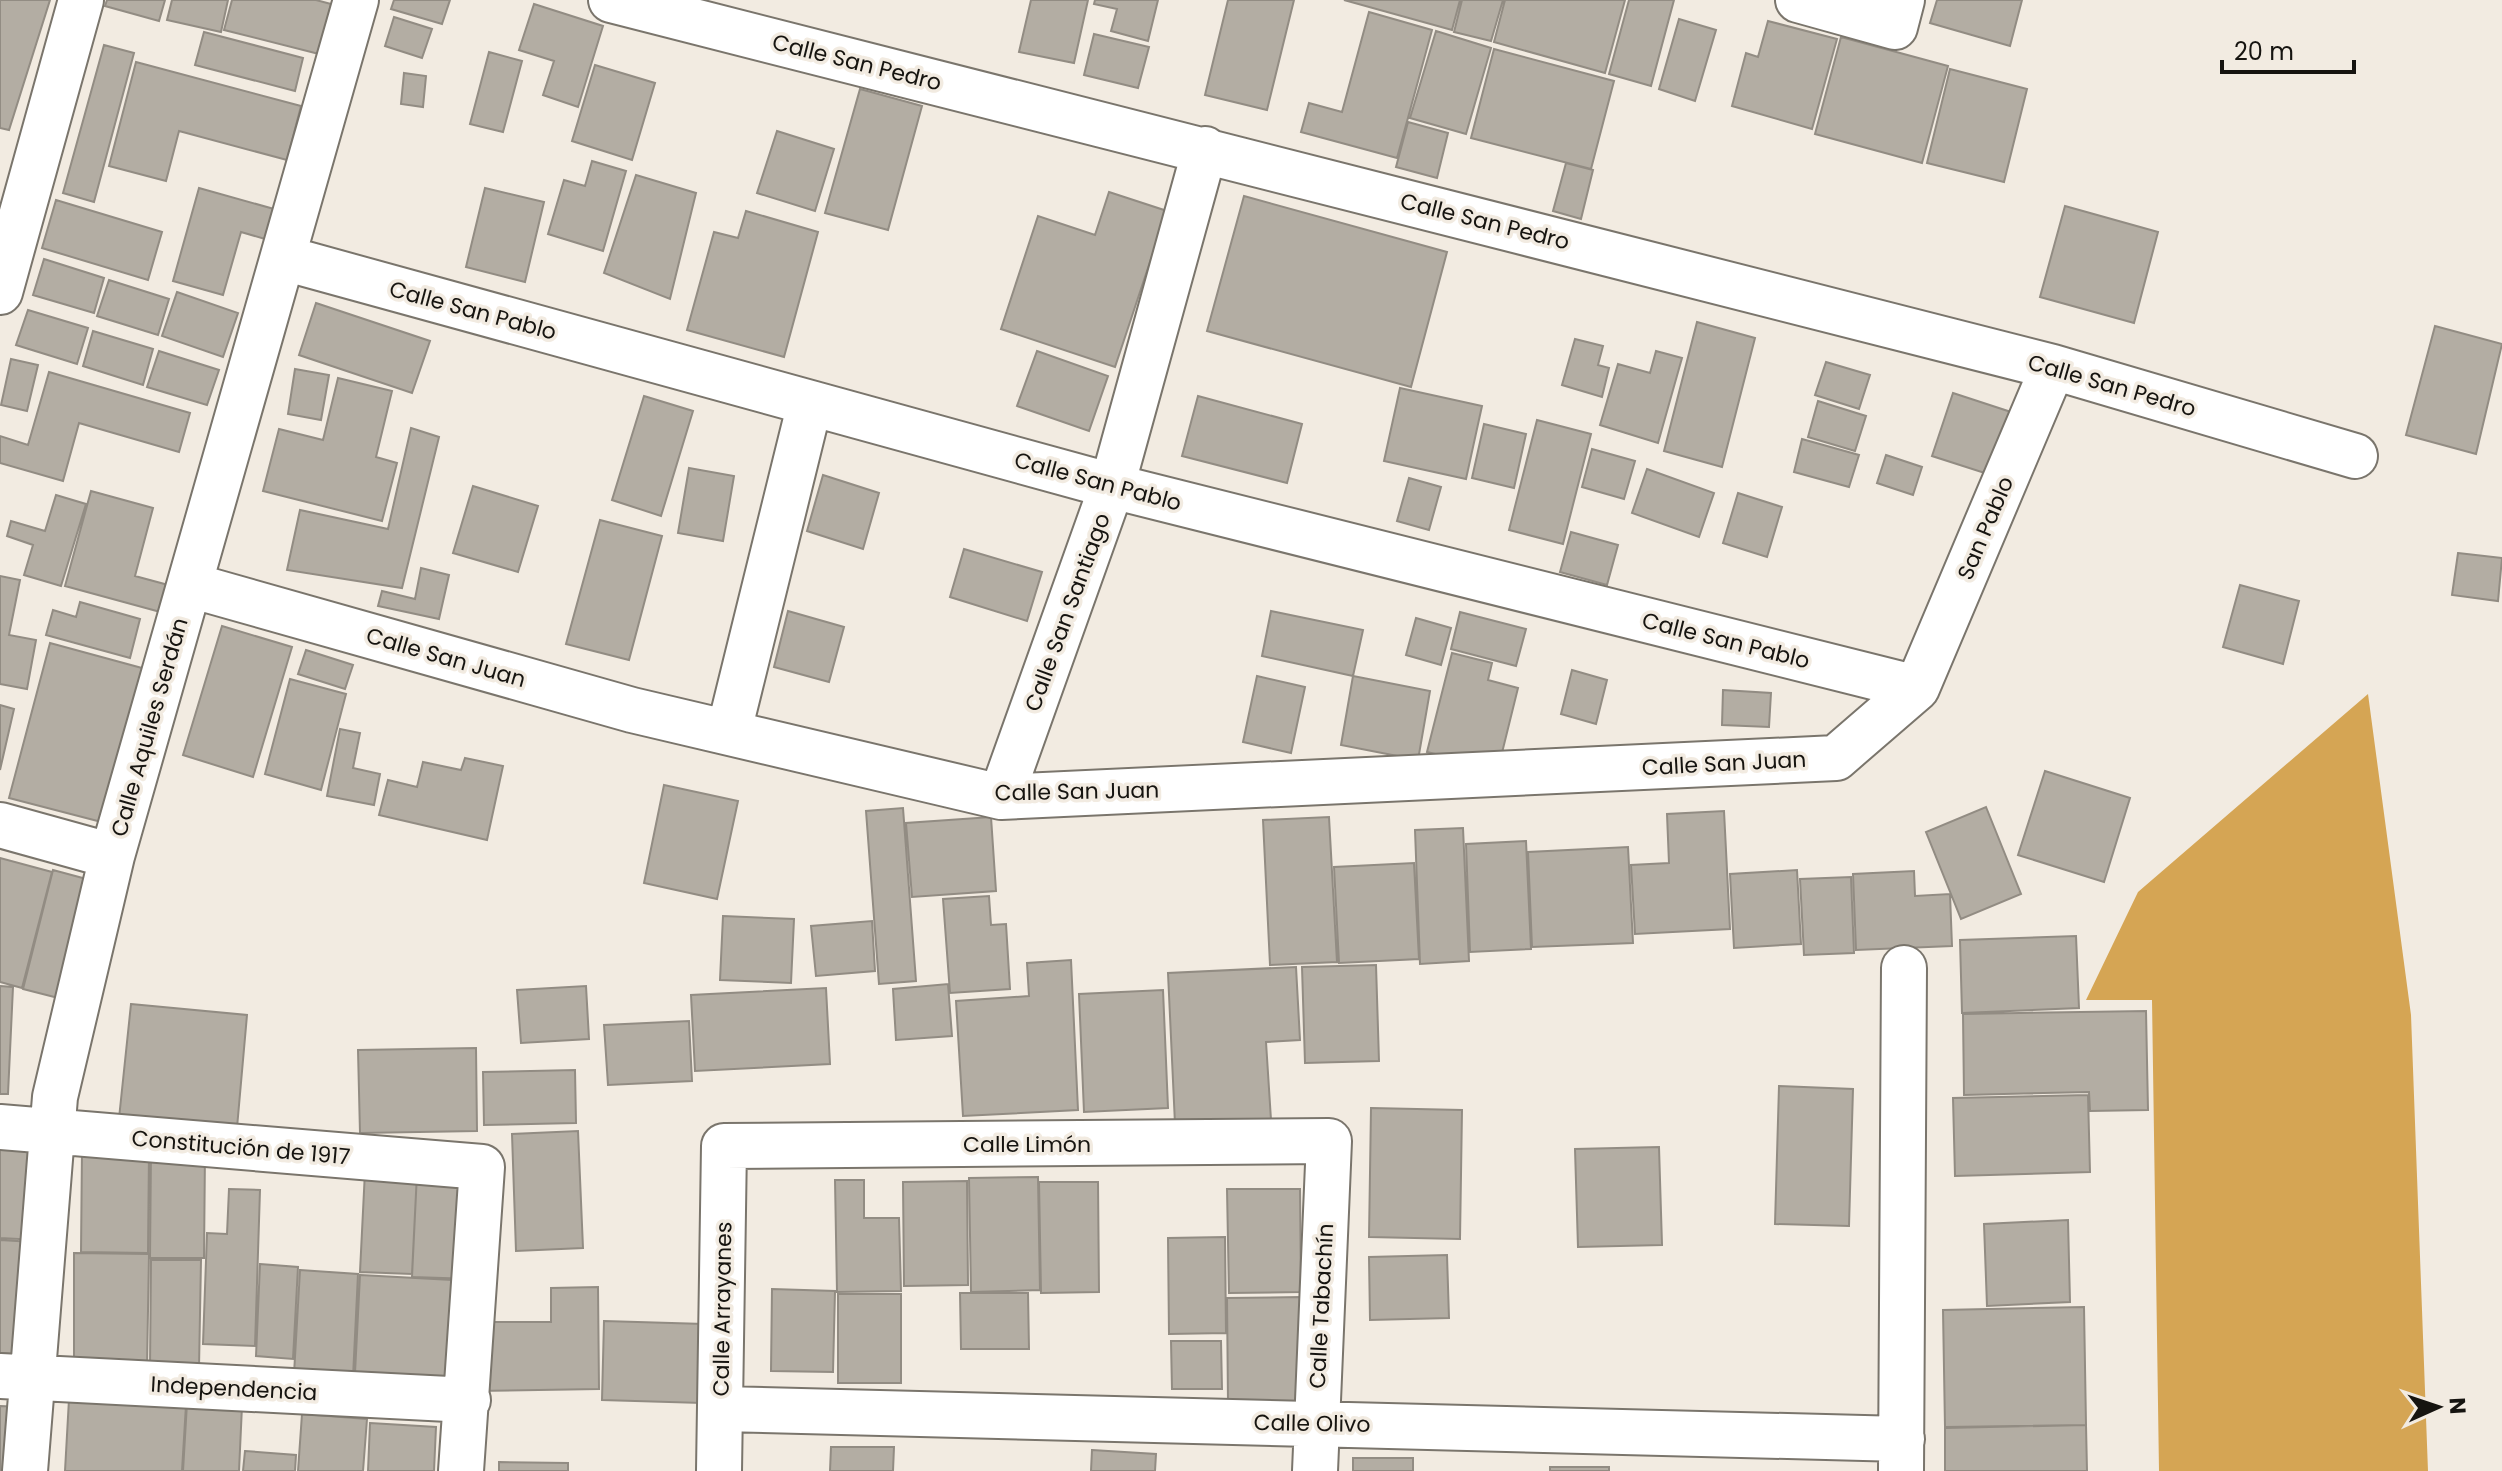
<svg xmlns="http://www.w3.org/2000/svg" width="2502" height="1471" font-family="Poppins,sans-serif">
	<rect width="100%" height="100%" fill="#f2ebe1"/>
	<path fill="#d5a554" d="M2368 694 2411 1015 2428 1471H2159L2152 1000H2086L2138 892Z"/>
	<path fill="#b3ada3" stroke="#928c83" stroke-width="2" d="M0 0H50L9 130 0 128Z
		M107 0H165L159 21 105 6Z
		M172 0H228L221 32 167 20Z
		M232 0H316L331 4 319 54 224 30Z
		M394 0H450L442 24 391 9Z
		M1031 0H1088L1074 63 1019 52Z
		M1095 0H1158L1148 41 1111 31 1117 9 1094 4Z
		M1228 0H1294L1267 110 1205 95Z
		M1344 0H1460L1452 30Z
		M1462 0H1503L1491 41 1454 32Z
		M1505 0H1625L1605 73 1494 42Z
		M1629 0H1674L1651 86 1609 74Z
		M1937 0H2022L2010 46 1930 23Z
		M534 4 603 26 578 107 543 95 554 61 519 50Z
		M1369 12 1432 30 1397 158 1301 132 1309 103 1342 112Z
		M394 17 432 29 422 58 385 46Z
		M1679 19 1716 30 1695 101 1659 89Z
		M1768 21 1837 39 1812 129 1732 106 1746 53 1758 57Z
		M1436 31 1491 48 1466 134 1410 118Z
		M204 32 303 58 295 91 195 65Z
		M1094 34 1149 47 1138 88 1084 75Z
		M1841 37 1948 66 1922 163 1815 134Z
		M104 45 134 53 94 202 63 193Z
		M1494 49 1614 81 1591 169 1471 138Z
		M489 52 522 61 503 132 470 124Z
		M136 62 301 106 287 160 179 131 166 181 109 166Z
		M595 65 655 83 632 160 572 141Z
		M1950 69 2027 89 2004 182 1927 163Z
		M404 73 426 76 423 107 401 104Z
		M860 89 922 106 888 230 825 213Z
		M1408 122 1448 133 1437 178 1396 167Z
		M777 131 834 149 815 211 757 193Z
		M592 161 626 171 603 251 548 234 564 180 585 186Z
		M1566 163 1593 170 1581 219 1553 211Z
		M636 175 696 193 670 299 604 273Z
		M199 188 274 209 265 239 241 232 223 295 173 281Z
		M485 188 544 202 525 282 466 267Z
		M1109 192 1167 211 1115 367 1001 329 1038 216 1095 235Z
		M1244 196 1447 252 1411 387 1207 331Z
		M56 200 162 232 148 280 42 248Z
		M2065 206 2158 232 2134 323 2040 297Z
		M746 211 818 232 784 357 687 330 714 232 738 238Z
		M44 259 104 278 94 313 33 295Z
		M109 280 169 299 158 335 97 316Z
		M177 292 238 313 223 357 162 336Z
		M316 303 430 341 412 393 299 355Z
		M28 310 88 328 77 364 16 345Z
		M1697 322 1755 338 1722 467 1664 451Z
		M2435 326 2502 344 2476 454 2406 435Z
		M93 331 153 349 143 385 83 366Z
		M1575 339 1603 346 1598 365 1609 368 1602 397 1562 385Z
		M159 351 219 370 207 405 147 387Z
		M1037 351 1108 376 1089 431 1017 406Z
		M1656 351 1682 358 1658 443 1600 425 1618 364 1650 373Z
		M11 359 38 365 27 411 1 405Z
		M1826 362 1870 375 1859 409 1815 395Z
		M295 369 329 375 321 420 288 414Z
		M49 372 190 413 179 452 79 423 63 481 0 463V436L28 445Z
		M338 378 392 391 376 457 397 463 382 521 263 491 279 429 323 440Z
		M1400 388 1482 406 1466 479 1384 461Z
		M1953 393 2014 413 1994 476 1932 456Z
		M644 396 693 411 661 516 612 500Z
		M1198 396 1302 424 1287 483 1182 456Z
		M1818 401 1866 416 1855 451 1808 437Z
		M1537 420 1591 434 1563 544 1509 530Z
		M1484 424 1526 434 1514 488 1472 478Z
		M411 428 439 437 402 588 287 570 300 510 388 529Z
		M1802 439 1859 455 1849 487 1794 472Z
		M1592 449 1635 461 1624 499 1582 487Z
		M1886 455 1922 467 1913 495 1877 483Z
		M689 468 734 476 723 541 678 533Z
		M1647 469 1714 493 1699 537 1632 513Z
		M823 475 879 493 863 549 807 531Z
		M1409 478 1441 487 1429 530 1397 521Z
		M473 486 538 506 518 572 453 553Z
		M91 491 153 508 135 576 172 586 164 613 65 586Z
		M1738 493 1782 507 1767 557 1723 543Z
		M56 495 86 504 61 586 24 575 33 545 7 536 11 521 45 531Z
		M600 520 662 536 629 660 566 644Z
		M1571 532 1618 545 1607 585 1560 572Z
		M964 549 1042 572 1027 621 950 597Z
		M2458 553 2502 558 2498 601 2452 595Z
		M421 568 449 575 439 619 378 606 382 591 415 599Z
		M0 576 20 580 9 635 36 640 27 689 0 684Z
		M2240 585 2299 601 2283 664 2223 647Z
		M80 602 140 619 130 658 46 635 53 610 76 617Z
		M788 611 844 627 829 682 774 667Z
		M1271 611 1363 630 1353 676 1262 656Z
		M1460 612 1526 629 1516 666 1451 649Z
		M1416 618 1451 628 1441 665 1406 655Z
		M222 626 292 647 253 777 183 755Z
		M50 643 153 671 113 825 9 798Z
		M306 650 353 665 345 689 298 674Z
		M1452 653 1492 663 1488 680 1518 688 1498 769 1427 752Z
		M1572 670 1607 680 1596 724 1561 714Z
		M1257 676 1305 687 1291 753 1243 742Z
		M1353 676 1430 691 1418 760 1341 745Z
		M290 679 346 694 321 790 265 774Z
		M1723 690 1771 693 1769 727 1722 725Z
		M0 705 14 709 0 770Z
		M340 729 360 733 353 768 380 774 374 805 327 796Z
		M465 758 503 766 487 840 379 815 388 780 417 787 423 762 461 770Z
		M2045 771 2130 798 2104 882 2018 855Z
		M664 785 738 801 717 899 644 883Z
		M1986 807 2021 894 1961 919 1926 832Z
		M903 808 916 981 879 984 866 811Z
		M1724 811 1730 929 1635 934 1631 865 1669 863 1667 814Z
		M991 817 996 891 912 897 906 823Z
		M1329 817 1337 962 1270 965 1263 820Z
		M1463 828 1469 961 1420 964 1415 830Z
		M1526 841 1531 949 1470 952 1466 844Z
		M1628 847 1633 943 1532 947 1528 852Z
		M0 858 52 872 22 988 0 982Z
		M1414 863 1419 959 1339 963 1334 867Z
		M53 870 105 884 74 1002 23 989Z
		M1797 870 1801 944 1734 948 1730 874Z
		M1914 871 1915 896 1950 894 1952 946 1856 950 1853 874Z
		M1851 877 1854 953 1804 955 1800 879Z
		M989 896 991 925 1006 924 1010 989 950 993 943 899Z
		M723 916 794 919 791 983 720 980Z
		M872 921 875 971 816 976 811 926Z
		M2076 936 2079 1008 1962 1013 1960 940Z
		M1071 960 1078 1110 963 1116 956 1001 1029 996 1027 963Z
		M1376 965 1379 1061 1305 1063 1302 967Z
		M1296 967 1300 1040 1266 1042 1271 1120 1175 1124 1168 973Z
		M948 984 952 1036 896 1040 893 989Z
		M0 986 13 987 8 1094H0Z
		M586 986 589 1039 521 1043 517 990Z
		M826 988 830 1064 695 1071 691 995Z
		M1163 990 1168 1108 1084 1112 1079 994Z
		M131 1004 247 1015 236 1139 118 1128Z
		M2146 1011 2148 1110 2090 1111 2089 1092 1964 1095 1963 1014Z
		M689 1021 692 1081 608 1085 604 1025Z
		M476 1048 477 1131 360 1133 358 1050Z
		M575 1070 576 1123 484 1125 483 1072Z
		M1779 1086 1853 1089 1849 1226 1775 1224Z
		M2088 1095 2090 1172 1955 1176 1953 1098Z
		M1371 1108 1462 1110 1460 1239 1369 1237Z
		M578 1131 583 1248 516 1251 512 1134Z
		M0 1144 41 1146 37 1240 0 1238Z
		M1659 1147 1662 1245 1578 1247 1575 1149Z
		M82 1151 149 1152 148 1253 81 1252Z
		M151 1151H205L204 1258H150Z
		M365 1171 417 1173 412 1274 360 1272Z
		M417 1173 477 1176 473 1279 412 1277Z
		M1038 1177 1040 1290 971 1292 969 1178Z
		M835 1180H864V1218H899L901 1291 837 1292Z
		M967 1181 968 1285 904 1286 903 1182Z
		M1039 1182H1098L1099 1292 1041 1293Z
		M229 1189 260 1190 255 1346 203 1344 207 1233 227 1234Z
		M1227 1189H1300L1301 1292 1229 1293Z
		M2068 1220 2070 1302 1987 1306 1984 1224Z
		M1225 1237 1226 1333 1169 1334 1168 1238Z
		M0 1240 33 1242 26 1355 0 1353Z
		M74 1253 149 1254 147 1367 74 1366Z
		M1447 1255 1449 1318 1370 1320 1369 1257Z
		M151 1260H201L199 1368 150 1367Z
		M260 1264 298 1267 293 1359 256 1356Z
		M300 1270 358 1274 353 1377 294 1374Z
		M360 1275 471 1281 467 1379 355 1373Z
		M598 1287 599 1389 475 1391 474 1322H551V1288Z
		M772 1289 835 1291 833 1372 771 1371Z
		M960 1293H1028L1029 1349H961Z
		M838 1294H901V1383H838Z
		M1300 1297 1301 1402 1228 1403 1227 1298Z
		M2084 1307 2086 1425 1945 1427 1943 1310Z
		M604 1321 704 1324 702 1403 602 1400Z
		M1171 1341H1221L1222 1389H1172Z
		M69 1399 186 1405 182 1471H65Z
		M187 1403 242 1406 239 1471H183Z
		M0 1406 21 1407 17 1471H0Z
		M302 1414 367 1419 363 1471H298Z
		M370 1423 436 1427 434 1471H368Z
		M2086 1425 2087 1471H1945V1428Z
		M831 1447H894L893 1471H830Z
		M1092 1450 1156 1454 1155 1471H1091Z
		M245 1451 296 1455 295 1471H243Z
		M1353 1458H1413V1471H1353Z
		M499 1462 568 1463V1471H499Z
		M1550 1467H1609V1471H1550Z"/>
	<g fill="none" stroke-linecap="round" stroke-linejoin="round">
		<g stroke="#7a756c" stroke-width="48">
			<path id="minor" d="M611 0 2053 367 2355 456
				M1798 0 1895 27 1902 0
				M284 258 1112 486 1917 688
				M0 292 81 0
				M190 585 632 710 1001 797 1836 758 1917 688 2053 367
				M729 731 810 403
				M1001 797 1112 486 1205 149
				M0 825 112 856
				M0 1127 482 1167 461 1471
				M0 1376 468 1400
				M721 1409 1902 1439
				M25 1471 55 1097 112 856 356 0
				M719 1471 724 1146 1329 1141 1315 1471
				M1901 1471 1904 968"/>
		</g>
		<use href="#minor" stroke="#fff" stroke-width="44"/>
	</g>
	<g text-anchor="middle" stroke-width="7" stroke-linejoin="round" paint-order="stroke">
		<g font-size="22" fill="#161410" stroke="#f2ebe1">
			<text transform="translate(857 62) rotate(14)" y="8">Calle San Pedro</text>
			<text transform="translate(1485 221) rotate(14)" y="8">Calle San Pedro</text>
			<text transform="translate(473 310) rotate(15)" y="8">Calle San Pablo</text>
			<text transform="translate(2112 385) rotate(16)" y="8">Calle San Pedro</text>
			<text transform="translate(1098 481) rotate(15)" y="8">Calle San Pablo</text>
			<text transform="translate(1985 528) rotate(-67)" y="8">San Pablo</text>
			<text transform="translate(1067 612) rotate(-70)" y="8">Calle San Santiago</text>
			<text transform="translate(1726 640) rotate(14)" y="8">Calle San Pablo</text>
			<text transform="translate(446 657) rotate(16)" y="8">Calle San Juan</text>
			<text transform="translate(149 727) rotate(-74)" y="8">Calle Aquiles Serdán</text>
			<text transform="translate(1724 763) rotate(-3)" y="8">Calle San Juan</text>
			<text transform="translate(1077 791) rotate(-1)" y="8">Calle San Juan</text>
			<text x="1027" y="1152">Calle Limón</text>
			<text transform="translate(241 1147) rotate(5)" y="8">Constitución de 1917</text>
			<text transform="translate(1321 1306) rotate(-87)" y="8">Calle Tabachín</text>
			<text transform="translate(722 1309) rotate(-89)" y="8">Calle Arrayanes</text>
			<text transform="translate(234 1388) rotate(3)" y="8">Independencia</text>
			<text transform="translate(1312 1423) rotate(1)" y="8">Calle Olivo</text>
		</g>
	</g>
	<g transform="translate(2438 1407) rotate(87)" stroke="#f2ebe1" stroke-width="6" paint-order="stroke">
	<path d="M0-6L14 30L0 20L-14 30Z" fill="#161410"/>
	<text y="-12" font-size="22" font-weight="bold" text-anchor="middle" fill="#161410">N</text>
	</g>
	<path d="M2222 60v12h132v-12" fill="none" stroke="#161410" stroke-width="4"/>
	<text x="2234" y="60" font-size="24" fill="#161410" stroke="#f2ebe1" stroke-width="6" paint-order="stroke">20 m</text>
</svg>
